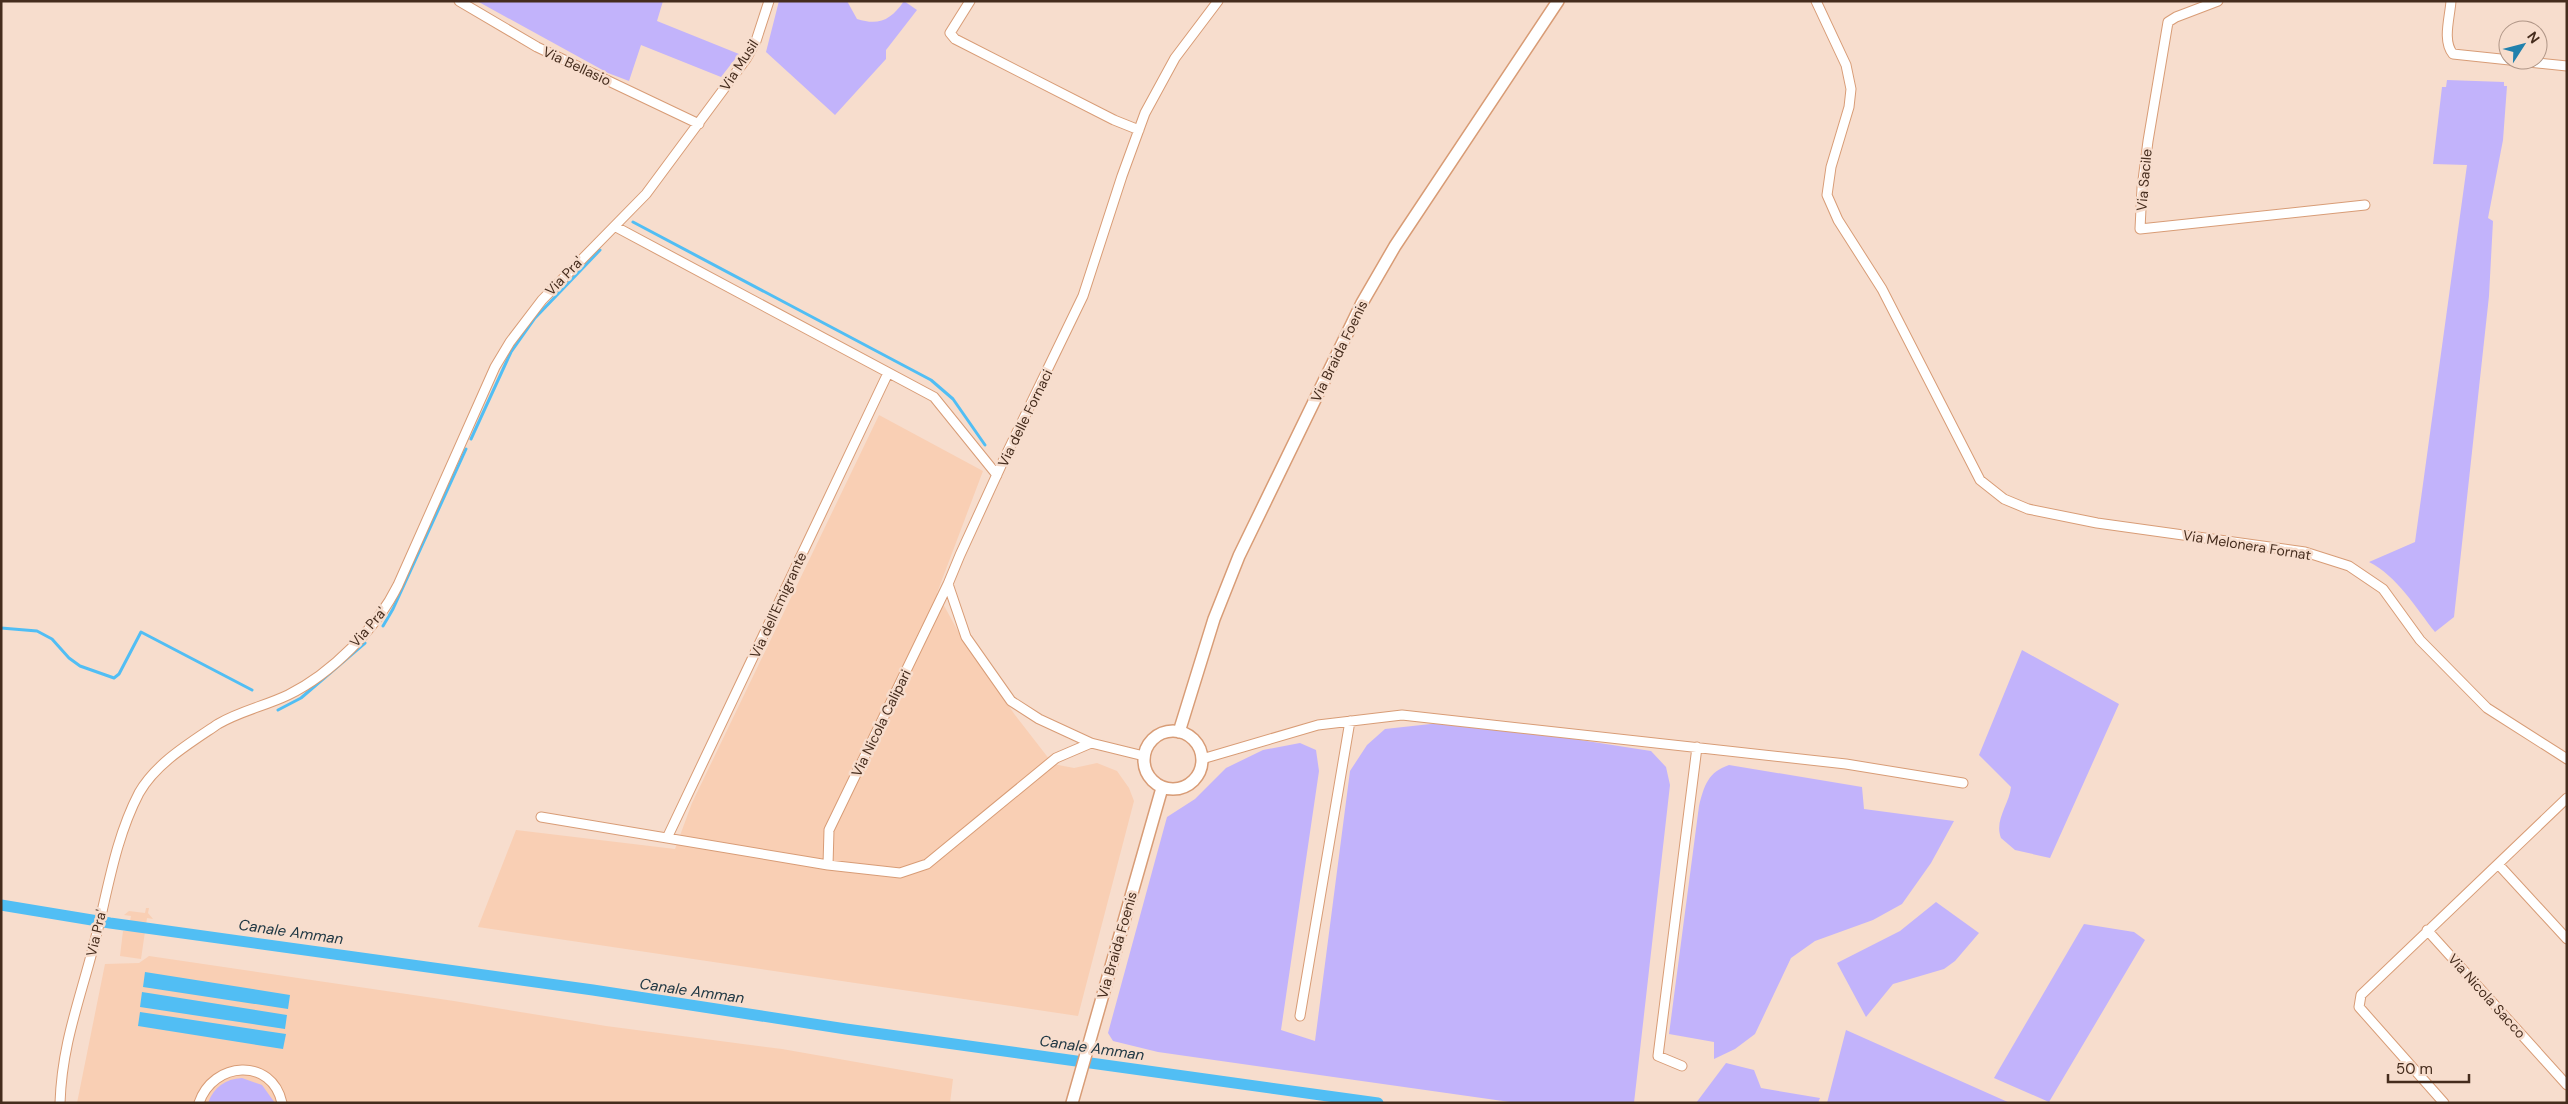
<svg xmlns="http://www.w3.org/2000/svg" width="2568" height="1104" font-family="'DM Sans',sans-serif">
	<rect width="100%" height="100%" fill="#f7ddcd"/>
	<path fill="#f9cfb4" d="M879 415 983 471 937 593 964 642 1015 715 1053 764 1074 768 1097 763 1117 771 1129 788 1134 801 1078 1016 478 927 516 830 675 849 692 803Z
		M146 908H149L148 913 153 919 147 918 141 959 120 956 123 931H128L131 916 124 915 129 911 145 913Z
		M149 956 454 1001 606 1026 782 1049 953 1079 950 1103H77L105 964 139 963Z"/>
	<path fill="#c2b3fb" d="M477 1H663L657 21 739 54 721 77 641 45 629 81 608 73Z
		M779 1H847L857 19C879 26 891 20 904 1L917 10 886 50V59L835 115 766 52Z
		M2447 80 2504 82V86H2507L2503 140 2488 218 2493 221 2489 296 2454 617 2435 632C2416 608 2397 576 2369 562L2415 542 2467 165 2433 164 2442 87H2446Z
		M2022 650 2119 704 2050 858 2015 850 2001 838C1994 820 2009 805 2011 787L1979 755Z
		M1458 721 1651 751 1666 767 1670 785 1634 1103H1517L1158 1052 1113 1041 1108 1033 1167 817 1195 799 1226 768 1263 750 1300 743 1316 750 1319 771 1281 1030 1315 1041 1350 771 1367 745 1385 729Z
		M1729 765 1862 787 1864 809 1954 821 1931 863 1902 904 1873 920 1815 941 1791 958 1755 1034 1735 1049 1714 1059V1042L1669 1034 1699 806C1704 786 1708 772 1729 765Z
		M1936 902 1979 933 1955 961 1944 969 1893 984 1866 1017 1837 963 1900 931Z
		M2084 924 2134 932 2145 940 2049 1102 1994 1078Z
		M1846 1030 2010 1103H1827Z
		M1726 1063 1754 1070 1761 1088 1820 1098 1818 1103H1696Z
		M242 1078 262 1085 275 1103H208C214 1087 225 1079 242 1078Z"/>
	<path fill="#51bef4" d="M145 972 290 995 288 1009 143 987Z
		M142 992 287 1015 285 1029 140 1007Z
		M140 1012 286 1034 283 1049 138 1026Z"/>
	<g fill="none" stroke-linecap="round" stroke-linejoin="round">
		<path stroke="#51bef4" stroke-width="3" d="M633 222 931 380 953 399 985 445
			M471 439 511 352 535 318 600 250
			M383 626 393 609 466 449
			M1 628 37 631 52 639 69 658 80 666 114 678 119 674 141 632 252 690
			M278 710 301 698 365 643"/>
		<path stroke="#51bef4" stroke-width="11" d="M1 905 110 923 593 990 846 1029 1378 1103"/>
		<g stroke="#d89c76" stroke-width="11">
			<path id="minor" d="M459 1 537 47 699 124
				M970 1 950 33 955 39 1114 120 1139 130
				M1816 1 1846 65 1851 89 1849 107 1831 167 1827 195 1838 220 1882 289 1980 480 2004 499 2028 509 2097 523 2305 552 2349 566 2383 589 2420 640 2487 708 2567 759
				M2218 1 2176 17 2168 22 2148 141 2142 188 2140 229 2365 205
				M2451 1C2450 17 2442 41 2453 54L2567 66
				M616 227 934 397 997 475
				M1144 756 1091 743 1039 719 1011 701 966 637 948 584 960 555 1005 457 1083 296 1122 176 1145 113 1175 58 1218 1
				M1202 759 1318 725 1402 715 1846 764 1963 783
				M541 817 828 865 900 873 927 864 1056 758 1091 743
				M667 838 888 373
				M2498 864 2567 939
				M828 865 829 830 948 584
				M2427 930 2567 1085
				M1300 1016 1350 721
				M1682 1066 1658 1056 1697 747
				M60 1103C62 1046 78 1005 92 952 107 898 113 843 139 793 156 763 190 743 218 724 240 711 265 706 288 695 331 674 377 628 398 585L495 367 510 342 542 300 646 194 746 59 756 41 769 1
				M199 1103C213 1061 272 1057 282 1103
				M2444 1103 2359 1007 2361 995 2567 798"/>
		</g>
		<g stroke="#d89c76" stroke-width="14">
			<path id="tertiary" d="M1144 760a29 29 0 1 1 58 0a29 29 0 1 1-58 0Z
				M1179 732 1214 619 1239 556 1362 303 1395 246 1558 1
				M1072 1103 1162 788"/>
		</g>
		<use href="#minor" stroke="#fff" stroke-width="9"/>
		<use href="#tertiary" stroke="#fff" stroke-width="11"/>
	</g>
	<g text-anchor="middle" stroke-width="5" stroke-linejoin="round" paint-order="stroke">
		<g font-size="14" fill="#452c1d" stroke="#f7ddcd">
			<text transform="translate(739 65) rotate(-57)" y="5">Via Musil</text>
			<text transform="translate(577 66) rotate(25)" y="5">Via Bellasio</text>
			<text transform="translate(2144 180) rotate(-85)" y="5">Via Sacile</text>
			<text transform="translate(564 276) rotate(-46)" y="5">Via Pra'</text>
			<text transform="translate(1339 351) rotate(-64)" y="5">Via Braida Foenis</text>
			<text transform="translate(1025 418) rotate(-64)" y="5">Via delle Fornaci</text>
			<text transform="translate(2247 545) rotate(9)" y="5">Via Melonera Fornat</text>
			<text transform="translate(778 605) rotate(-65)" y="5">Via dell'Emigrante</text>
			<text transform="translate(368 627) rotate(-49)" y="5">Via Pra'</text>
			<text transform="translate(881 723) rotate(-64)" y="5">Via Nicola Calipari</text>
			<text transform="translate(96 933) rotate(-77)" y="5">Via Pra'</text>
			<text transform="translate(1117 945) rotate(-74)" y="5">Via Braida Foenis</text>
			<text transform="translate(2487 996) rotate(48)" y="5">Via Nicola Sacco</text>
		</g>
		<g font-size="15" font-style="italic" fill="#203844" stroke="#f7ddcd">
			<text transform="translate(291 932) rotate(8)" y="5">Canale Amman</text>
			<text transform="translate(692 991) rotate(8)" y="5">Canale Amman</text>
			<text transform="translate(1092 1048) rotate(8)" y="5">Canale Amman</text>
		</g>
	</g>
	<rect width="2568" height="1104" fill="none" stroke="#452c1d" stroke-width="5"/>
	<g transform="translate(2523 45) rotate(54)"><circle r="24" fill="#f7ddcd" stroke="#b09687"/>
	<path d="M0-4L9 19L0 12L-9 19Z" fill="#2181ad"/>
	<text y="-8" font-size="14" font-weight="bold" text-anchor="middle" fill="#452c1d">N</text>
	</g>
	<path d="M2388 1074v8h81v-8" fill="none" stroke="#452c1d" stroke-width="2.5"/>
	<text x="2396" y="1074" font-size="15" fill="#452c1d" stroke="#f7ddcd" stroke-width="4" paint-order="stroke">50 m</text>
</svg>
